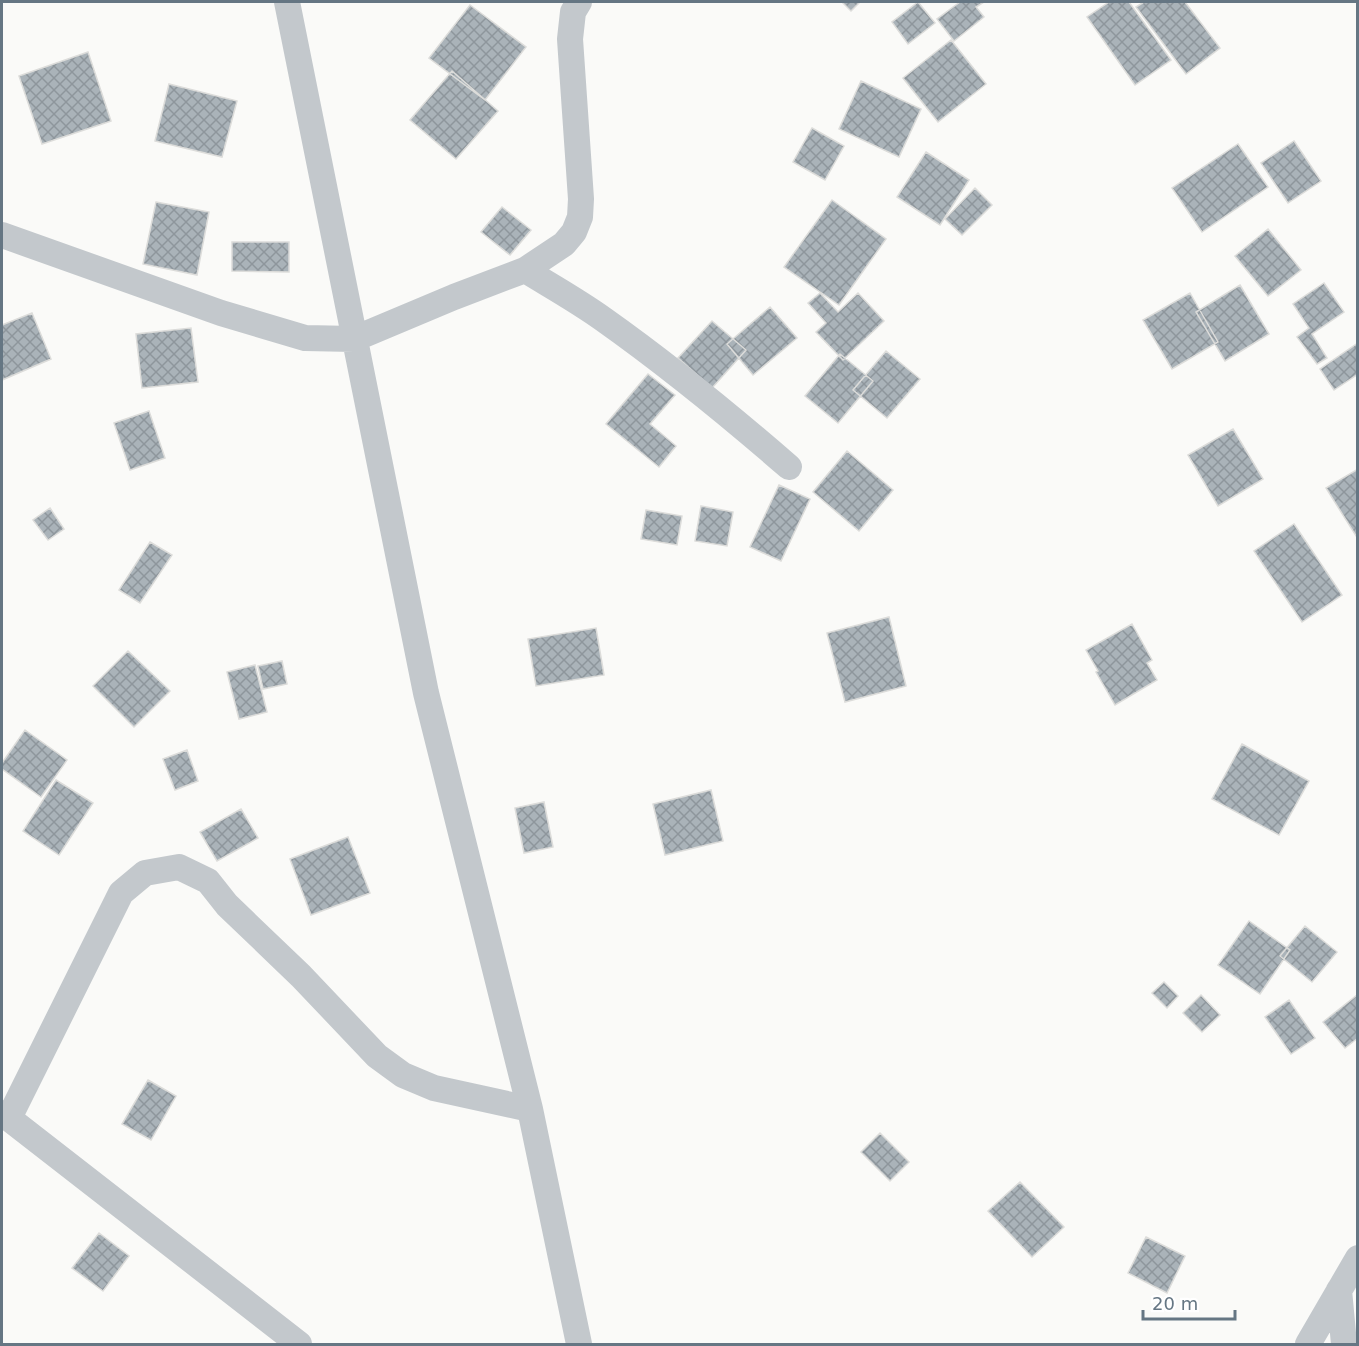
<svg xmlns="http://www.w3.org/2000/svg" width="1359" height="1346" font-family="'DejaVu Sans',sans-serif">
	<defs>
		<pattern id="building-cross-hatch" width="8" height="8" patternUnits="userSpaceOnUse" patternTransform="scale(1.5)"><rect width="8" height="8" fill="#aab3b9"/><path d="M0 0l8 8M0 8l8-8" fill="none" stroke="#8e969c"/></pattern>
	</defs>
	<rect width="100%" height="100%" fill="#fafaf8"/>
	<path fill="url(#building-cross-hatch)" stroke="#dcdcda" stroke-width="1.5" d="M842 2H860L851 11Z
		M918 2 935 23 908 44 892 22Z
		M960 2H984L976 7 984 17 954 41 937 19Z
		M1109 2H1129L1171 60 1135 85 1087 17Z
		M1144 2H1185L1220 48 1186 74 1136 7Z
		M470 5 526 47 485 100 429 58Z
		M951 40 986 84 938 122 903 78Z
		M88 52 111 121 42 144 19 76Z
		M452 71 498 111 456 159 410 120Z
		M861 81 921 109 899 157 839 129Z
		M169 84 237 101 222 157 155 141Z
		M812 128 844 146 825 180 793 162Z
		M1294 141 1321 181 1288 203 1261 163Z
		M1238 144 1268 187 1202 232 1172 188Z
		M926 152 969 180 940 225 897 197Z
		M975 188 992 205 962 235 945 219Z
		M832 200 886 239 839 305 784 267Z
		M156 202 209 212 197 275 143 264Z
		M502 207 531 230 510 255 481 232Z
		M1268 229 1301 270 1268 296 1235 256Z
		M232 242H289V272L232 271Z
		M1324 283 1344 312 1312 334 1327 358 1317 364 1297 337 1309 328 1293 304Z
		M1240 285 1269 334 1225 361 1196 312Z
		M820 293 838 312 858 293 884 321 843 360 816 332 826 323 808 303Z
		M1190 293 1218 342 1172 369 1143 320Z
		M770 307 797 338 753 375 727 344Z
		M32 313 51 359 2 380V325Z
		M712 321 746 350 712 388 678 358Z
		M191 328 198 382 142 388 136 334Z
		M1358 343V374L1334 390 1320 369Z
		M886 351 920 379 887 418 853 390Z
		M840 354 873 381 838 423 805 396Z
		M648 374 675 395 650 424 676 446 659 467 606 424Z
		M149 411 165 458 130 470 114 423Z
		M1233 429 1263 479 1218 506 1188 455Z
		M847 451 893 490 859 531 813 492Z
		M1358 469V539L1326 488Z
		M779 485 810 499 781 561 750 547Z
		M701 506 733 512 727 546 695 541Z
		M50 508 64 529 48 540 33 520Z
		M646 510 682 516 677 545 641 539Z
		M1294 524 1342 595 1302 622 1254 551Z
		M150 542 172 555 140 603 119 590Z
		M889 617 906 686 845 702 827 633Z
		M1132 624 1152 660 1147 663 1157 680 1115 705 1096 672 1098 671 1086 650Z
		M596 628 604 675 536 686 528 639Z
		M128 651 170 691 134 727 93 686Z
		M282 661 287 684 263 689 258 666Z
		M255 665 267 712 239 719 227 672Z
		M25 730 67 760 41 797 2 769V763Z
		M1242 744 1309 781 1279 835 1212 799Z
		M187 750 198 781 175 790 163 759Z
		M56 780 93 803 59 855 23 831Z
		M711 790 723 841 665 855 653 804Z
		M544 802 553 847 524 853 515 808Z
		M241 809 258 838 217 861 200 832Z
		M348 837 370 893 311 915 290 859Z
		M1249 921 1290 950 1260 994 1218 965Z
		M1305 926 1337 952 1312 982 1280 956Z
		M1164 982 1178 996 1167 1008 1152 993Z
		M1201 995 1220 1015 1202 1032 1183 1013Z
		M1357 995 1358 1038 1345 1048 1323 1022Z
		M1289 1000 1315 1038 1291 1054 1265 1017Z
		M148 1080 176 1096 151 1140 122 1124Z
		M880 1133 909 1162 890 1181 861 1152Z
		M1020 1182 1064 1227 1032 1257 988 1211Z
		M99 1233 129 1256 103 1291 72 1268Z
		M1146 1237 1185 1256 1167 1293 1128 1273Z"/>
	<g fill="none" stroke-linecap="round" stroke-linejoin="round">
		<path stroke="#c3c8cc" stroke-width="26" d="M287 2 426 693 530 1109 579 1344
			M2 235 221 313 305 338 354 339 454 297 525 270 564 244 574 232 580 217 581 199 570 39 573 12 579 2
			M525 270C551 286 578 301 603 319 668 365 729 415 789 467
			M2 1113 299 1344
			M9 1118 121 893 145 873 179 867 208 881 227 905 301 976 377 1056 403 1075 434 1088 530 1109
			M1339 1290 1344 1344
			M1308 1344 1358 1258"/>
	</g>
	<rect width="1359" height="1346" fill="none" stroke="#657683" stroke-width="6"/>
	<path d="M1143 1310v9h92v-9" fill="none" stroke="#657683" stroke-width="3"/>
	<text x="1152" y="1310" font-size="18" fill="#657683" stroke="#ffffff" stroke-width="4.5" paint-order="stroke">20 m</text>
</svg>
